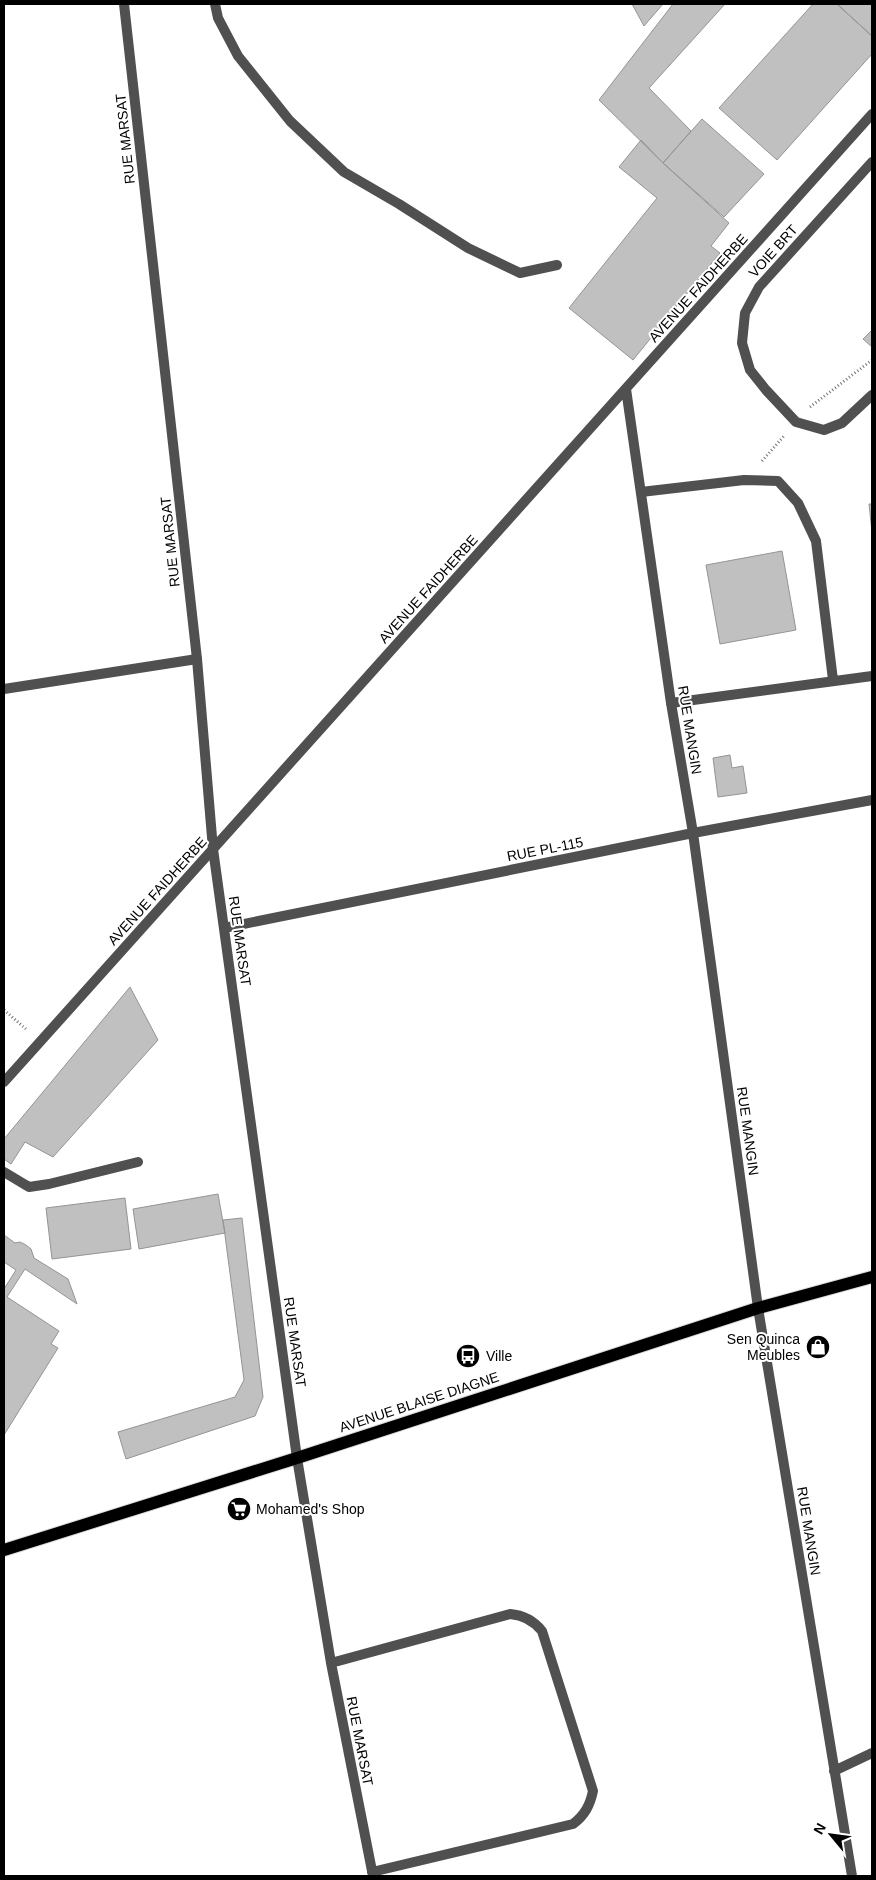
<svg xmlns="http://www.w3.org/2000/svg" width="876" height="1880" font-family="Helvetica,sans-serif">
	<rect width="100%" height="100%" fill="#fff"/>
	<path fill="#c0c0c0" stroke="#949494" d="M632 4H663L644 26Z
		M673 4H725L649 88 691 131 663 163 599 100Z
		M813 4H837L872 36V54L777 160 719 108Z
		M837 4H872V36Z
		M702 119 764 174 724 217 663 163Z
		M641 140 663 163 729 223 711 246 720 253 633 360 569 308 657 198 619 167Z
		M872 330V347L863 339Z
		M869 504H872V532Z
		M782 551 796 630 720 644 706 565Z
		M730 755 732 768 743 766 747 793 718 797 713 758Z
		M130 987 158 1040 53 1157 25 1142 11 1164 4 1159V1139Z
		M218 1194 225 1233 139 1249 133 1209Z
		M125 1198 131 1249 52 1259 46 1208Z
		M242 1218 263 1397 255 1416 126 1459 118 1432 235 1397 244 1380 223 1220Z
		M4 1235 15 1243 20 1242 26 1245 31 1249 34 1258 68 1279 77 1304 25 1269 7 1297 59 1331 51 1344 58 1348 4 1435V1289L16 1270 4 1262Z"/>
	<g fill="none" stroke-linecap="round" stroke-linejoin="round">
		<g stroke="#dbdbdb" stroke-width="14">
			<path id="primary" d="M4 1550 297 1458 758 1308 872 1277"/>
		</g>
		<path stroke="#727272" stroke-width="3" stroke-dasharray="1 2.5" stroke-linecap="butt" d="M810 407 872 360
			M762 461 784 436
			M4 1010 26 1029"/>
		<path stroke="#505050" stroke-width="10" d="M215 4 218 18 238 56 290 121 344 172 399 204 468 248 520 273 557 265
			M872 162 759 287 745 313 742 343 750 370 766 390 796 422 824 430 842 423 872 395
			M641 492 744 480 778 481 798 503 816 541 833 680
			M4 689 197 659
			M671 703 872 676
			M4 1172 29 1187 49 1184 138 1162"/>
		<path stroke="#505050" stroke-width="10" d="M124 4 197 659 213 849 297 1458 331 1663 373 1876
			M626 389 671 703 693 833 758 1308 852 1876
			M224 928 693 833 872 800
			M4 1082 872 114
			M331 1663 510 1614C523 1615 534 1621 542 1631L593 1791C590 1805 585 1815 573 1824L372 1872
			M834 1771 872 1753"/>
		<use href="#primary" stroke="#000" stroke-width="12"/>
	</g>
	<defs>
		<g id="shop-disc" transform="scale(1.25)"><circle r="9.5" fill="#000" stroke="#fff"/><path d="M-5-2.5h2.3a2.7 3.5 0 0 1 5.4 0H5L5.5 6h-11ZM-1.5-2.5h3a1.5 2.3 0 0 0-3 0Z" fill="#fff"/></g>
		<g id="bus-disc" transform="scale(1.25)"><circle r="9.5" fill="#000" stroke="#fff"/><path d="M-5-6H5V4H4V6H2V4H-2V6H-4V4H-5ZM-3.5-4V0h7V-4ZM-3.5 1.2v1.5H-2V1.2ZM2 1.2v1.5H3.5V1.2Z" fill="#fff"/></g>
		<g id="supermarket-disc" transform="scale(1.25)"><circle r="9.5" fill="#000" stroke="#fff"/><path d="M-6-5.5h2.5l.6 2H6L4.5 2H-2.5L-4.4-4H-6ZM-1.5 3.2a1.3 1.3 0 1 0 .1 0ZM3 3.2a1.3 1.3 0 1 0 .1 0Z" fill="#fff"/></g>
	</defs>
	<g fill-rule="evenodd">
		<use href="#shop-disc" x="818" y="1347"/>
		<use href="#bus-disc" x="468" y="1356"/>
		<use href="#supermarket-disc" x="239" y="1509"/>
	</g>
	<g text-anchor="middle" stroke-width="4" stroke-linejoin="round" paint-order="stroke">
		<g font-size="14" fill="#000" stroke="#fff">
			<text transform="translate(125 139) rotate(-96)" y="5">RUE MARSAT</text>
			<text transform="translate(773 251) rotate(-48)" y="5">VOIE BRT</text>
			<text transform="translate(698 288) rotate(-48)" y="5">AVENUE FAIDHERBE</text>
			<text transform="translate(170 542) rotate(-96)" y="5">RUE MARSAT</text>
			<text transform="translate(428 589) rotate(-48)" y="5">AVENUE FAIDHERBE</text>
			<text transform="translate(690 730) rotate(81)" y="5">RUE MANGIN</text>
			<text transform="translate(545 849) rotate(-11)" y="5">RUE PL-115</text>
			<text transform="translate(157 891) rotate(-48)" y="5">AVENUE FAIDHERBE</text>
			<text transform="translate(240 941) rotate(82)" y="5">RUE MARSAT</text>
			<text transform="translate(748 1131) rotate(82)" y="5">RUE MANGIN</text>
			<text transform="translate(295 1342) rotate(82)" y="5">RUE MARSAT</text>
			<text transform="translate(419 1402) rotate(-18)" y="5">AVENUE BLAISE DIAGNE</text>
			<text transform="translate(809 1531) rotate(81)" y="5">RUE MANGIN</text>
			<text transform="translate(360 1741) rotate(79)" y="5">RUE MARSAT</text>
		</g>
		<g font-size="14" fill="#000" stroke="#fff" text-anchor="start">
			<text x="800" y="1344" text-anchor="end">Sen Quinca<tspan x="800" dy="16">Meubles</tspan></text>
			<text x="486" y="1361">Ville</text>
			<text x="256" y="1514">Mohamed's Shop</text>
		</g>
	</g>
	<rect width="876" height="1880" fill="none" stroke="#000000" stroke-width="10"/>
	<g transform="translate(831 1835) rotate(299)" stroke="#ffffff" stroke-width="4" paint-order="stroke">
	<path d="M0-4L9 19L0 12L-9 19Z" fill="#000000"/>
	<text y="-8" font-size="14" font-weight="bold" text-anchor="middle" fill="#000000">N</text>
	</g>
</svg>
